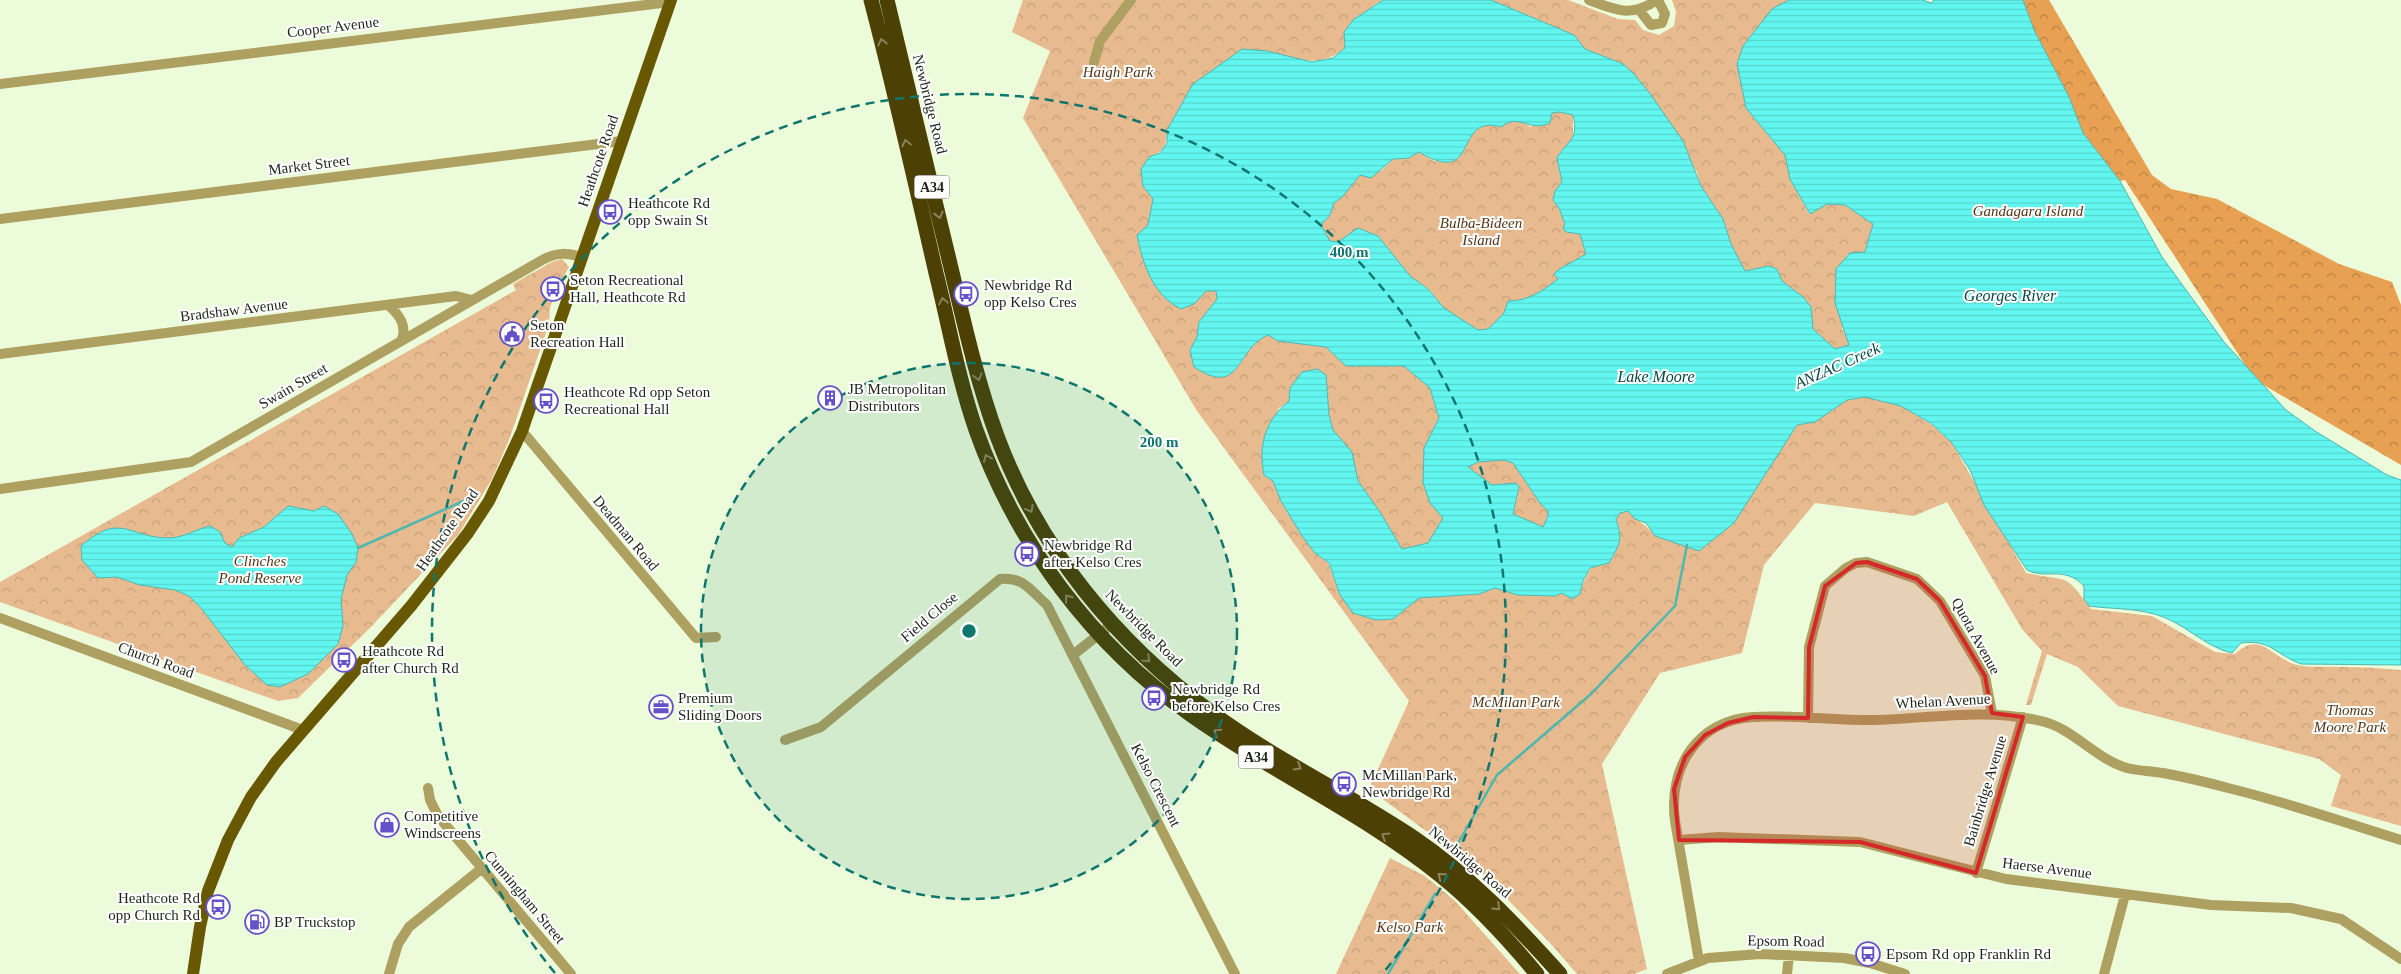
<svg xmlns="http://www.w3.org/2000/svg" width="2401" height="974" font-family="'Times New Roman',serif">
	<defs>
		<pattern id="forest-crowns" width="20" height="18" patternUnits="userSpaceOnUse" patternTransform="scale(1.25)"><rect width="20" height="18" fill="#e8a053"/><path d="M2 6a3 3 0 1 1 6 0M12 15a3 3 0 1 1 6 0" fill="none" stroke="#bb8244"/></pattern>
		<pattern id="park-crowns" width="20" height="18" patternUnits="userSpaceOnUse" patternTransform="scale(1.25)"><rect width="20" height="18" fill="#e7bb8f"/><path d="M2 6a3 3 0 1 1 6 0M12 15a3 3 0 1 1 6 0" fill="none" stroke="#c6a07b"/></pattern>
		<pattern id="water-rules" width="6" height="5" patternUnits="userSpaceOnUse" patternTransform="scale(1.25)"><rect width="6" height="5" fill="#62f6f0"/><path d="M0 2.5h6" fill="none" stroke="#55d3cd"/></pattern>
	</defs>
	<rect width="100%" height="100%" fill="#ecfcda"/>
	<path fill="url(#forest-crowns)" d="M2023 0H2049L2152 175 2171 189 2217 199 2339 264 2392 282 2401 305V465L2255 380 2125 180 2120 181 2083 133 2069 97 2034 30Z"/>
	<path fill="url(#park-crowns)" d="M1023 0H1383L1374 5 1344 32 1345 48C1318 70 1297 58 1267 51L1167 129C1167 145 1164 152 1149 157L1143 186 1153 199 1148 225 1194 304 1206 291H1216L1217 299 1199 322 1197 337 1190 350 1236 369 1256 340 1268 335 1278 341 1326 347 1346 366H1404L1430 388 1439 418 1424 449 1430 503 1444 518 1428 543 1402 549 1380 512 1358 481 1351 452 1333 430 1329 415 1326 375 1290 388 1289 401 1278 409 1264 475 1273 481 1281 501 1302 536 1315 553 1328 563 1340 595 1393 619 1419 598 1479 594 1495 588 1518 595 1555 596 1562 593 1580 594C1586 569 1604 551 1620 531L1616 519 1620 513 1629 511C1638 522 1646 524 1655 536L1764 474 1797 425 1815 422 1847 400 1865 397 1901 406 1932 425 1952 443 2026 573C2068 582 2064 571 2091 609L2152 616 2215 652 2235 654C2258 632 2269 653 2289 662 2303 669 2323 666 2339 667 2360 667 2380 668 2401 670V826L2331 806 2341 775 2319 759 2118 706 2078 667 2047 654 2031 705H2026L2042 651 2022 629 1947 502 1914 516 1815 503 1764 565 1742 653 1660 673 1602 764 1647 969 1634 974H1577L1550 943 1479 870 1369 789 1409 701 1197 411 1023 118 1050 51 1012 32Z
		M1491 0H1568L1618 19 1635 20 1643 30 1659 35 1674 26 1676 12 1672 0H1789L1772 9 1760 27 1746 108 1785 155 1790 179 1809 214 1827 204 1845 205 1873 224 1842 329 1848 337 1849 345 1835 349 1813 329 1810 307 1803 297 1782 281 1777 269 1769 266 1745 271 1731 244 1723 219 1701 186 1697 172 1623 64 1585 49 1574 35Z
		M1560 112 1573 115V140L1561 151 1558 166 1562 182 1559 185 1553 200C1560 209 1565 220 1566 232L1580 234 1586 254 1558 270V279L1538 295 1518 301 1488 329 1478 330 1444 308 1429 289 1410 276 1378 236 1358 228 1338 242 1330 241 1321 225 1330 215 1334 203 1343 196 1360 175 1382 170 1393 159 1409 158 1419 152 1434 161 1452 162C1472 146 1468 118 1501 127 1512 119 1520 120 1531 127L1552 113Z
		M562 259 569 267 556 290 550 308 549 324 509 440 492 479 458 535 369 629 298 698 278 701 0 602V582L516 290 513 284 552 262Z
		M1504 460 1513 463 1540 503 1548 511V516L1543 527 1513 514 1514 505 1518 496 1501 486 1492 485 1468 467 1478 462Z
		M1390 858 1425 876 1455 901 1520 974H1336Z"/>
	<path fill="url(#water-rules)" stroke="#4eb7af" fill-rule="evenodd" d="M1383 0H1491L1574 35 1585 49 1623 64 1634 74 1651 95 1683 141 1701 186 1723 219 1731 244 1745 271 1769 266 1777 269 1782 281 1803 297 1811 307 1813 329 1835 349 1849 345 1835 303 1836 269 1850 253 1865 252 1873 224 1845 205 1827 204 1810 214 1790 179 1785 155 1746 108 1737 64 1743 46 1772 9 1789 0H1923L1931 3 1934 0H2023L2034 30 2069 97 2083 133 2120 181 2162 257 2224 342 2286 410 2315 431 2387 475 2401 480V665L2301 664C2276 655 2271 639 2241 643L2232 653C2204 647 2183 621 2154 614 2133 608 2110 609 2089 606L2084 599V586C2064 565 2046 580 2027 570L1984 505 1970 470 1952 443 1932 424 1901 406 1865 397 1847 400 1815 422 1797 425 1734 523 1699 551 1655 536 1646 523 1635 519 1628 511 1620 513 1616 519C1623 540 1620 544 1609 563L1590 568 1583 581 1580 594 1572 599 1562 593 1555 596 1518 595 1495 588 1479 594 1419 598 1393 619 1376 620 1353 613 1340 595 1329 563 1315 553 1302 536 1281 501 1273 481 1264 475C1258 446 1265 420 1289 401L1290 388 1302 372 1317 369 1326 375 1329 415 1333 430 1352 452 1358 481 1380 512 1402 549 1428 543 1443 518 1430 503 1423 483 1424 448 1439 418 1430 388 1404 366H1346L1326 347 1278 341 1268 335C1234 350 1242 398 1194 367L1190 350 1197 337 1199 322 1217 299 1216 291H1206L1194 304 1181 309C1153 295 1143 265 1137 235L1148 225 1153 199 1143 186 1141 169 1149 157 1160 153 1167 143V130L1193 84 1242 49 1267 51 1312 62 1333 58 1345 48 1344 32 1353 20ZM1560 112 1573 115C1579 141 1568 139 1557 158L1562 182 1555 191 1553 200 1559 208 1565 224 1563 228 1566 232 1580 234 1586 254 1558 270 1554 274 1558 279C1542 291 1529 301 1508 301L1504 313 1488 329 1478 330 1444 308 1428 289 1410 276 1378 236 1358 228 1338 242 1330 241 1321 225 1330 215 1334 203 1343 196 1360 175 1371 178 1393 159 1409 158 1419 152C1481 189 1452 113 1501 127 1520 112 1528 133 1550 123L1552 113ZM1504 460 1513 463 1540 503 1548 511V516L1543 527 1513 514 1519 487 1516 483 1492 485 1468 467 1478 462Z
		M288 506 314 511 324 506 338 514 352 534 358 548 356 562 347 575 341 599 343 626 338 644 308 674 280 687 267 685 245 665 201 608 189 596 175 590 140 585 117 577 98 578 82 560 81 546C121 511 129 538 169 538 183 538 196 529 210 526L220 532 225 543 232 547 239 538 264 527Z"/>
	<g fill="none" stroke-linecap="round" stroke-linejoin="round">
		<path stroke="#4eb7af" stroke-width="2.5" d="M358 548 468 499
			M1457 845 1497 775 1591 694 1675 606 1687 545
			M1388 974 1435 894"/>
		<path stroke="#aea061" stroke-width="10" d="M1589 0C1616 10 1631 18 1657 0
			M1640 11 1651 25 1662 23 1665 14 1658 0
			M1094 62 1100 41 1131 0
			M0 84 670 2
			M0 219 622 141
			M388 305C399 314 408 327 401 341
			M0 354 456 296 472 300
			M522 431 696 638 716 637
			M0 489 191 462 544 259C558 252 567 253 581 257
			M0 618 303 730
			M1073 655 1112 624
			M1808 718 1809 647 1825 586 1846 568 1856 563 1867 562 1917 579 1940 601 1985 676 1992 713
			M785 740 821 727 1000 579C1023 576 1031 591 1047 605L1235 974
			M428 788 430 800 438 816 571 974
			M1679 840 1718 837 1860 842 2006 879 2211 905 2291 908 2341 919 2401 959
			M1976 873 2023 717
			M1699 961 1675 821C1668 768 1697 720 1753 717 1794 714 1836 721 1877 720 1932 718 1986 708 2041 721 2073 728 2094 758 2127 768 2139 771 2151 771 2163 773 2185 777 2206 782 2228 788 2286 802 2343 822 2401 840
			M389 974 398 944 409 927 481 869
			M1667 974 1708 958 1760 954 1844 958 1870 963 1905 974
			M1787 974 1789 955
			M2104 974 2125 895"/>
		<path stroke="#685802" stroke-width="12" d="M193 974 200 927 208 891 228 840 251 797 276 762 411 606 468 533 489 501 522 431 671 0"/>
		<path stroke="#4c4004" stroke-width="15" d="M871 0C895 91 915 182 936 273 949 325 958 378 976 430 1016 543 1092 645 1190 714 1271 772 1364 813 1441 876 1477 905 1508 939 1537 974
			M887 0C906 81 926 162 945 243 961 308 974 373 997 436 1039 549 1116 642 1212 713 1276 760 1348 794 1414 838 1469 875 1516 925 1560 974"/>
	</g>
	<defs><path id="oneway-chevron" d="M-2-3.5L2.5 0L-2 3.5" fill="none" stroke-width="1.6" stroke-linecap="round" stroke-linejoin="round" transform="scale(1.25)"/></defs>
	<g stroke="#8b835c">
		<use href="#oneway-chevron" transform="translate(882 42) rotate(-103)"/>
		<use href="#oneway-chevron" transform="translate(906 143) rotate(-103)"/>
		<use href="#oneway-chevron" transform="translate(939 215) rotate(76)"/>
		<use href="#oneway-chevron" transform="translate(943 301) rotate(-102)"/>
		<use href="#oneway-chevron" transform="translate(978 377) rotate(74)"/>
		<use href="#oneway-chevron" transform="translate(987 458) rotate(-113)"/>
		<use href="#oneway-chevron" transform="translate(1030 509) rotate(61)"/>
		<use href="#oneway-chevron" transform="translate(1068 598) rotate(-128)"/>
		<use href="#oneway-chevron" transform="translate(1147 659) rotate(44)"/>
		<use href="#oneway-chevron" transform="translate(1217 732) rotate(-147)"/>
		<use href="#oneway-chevron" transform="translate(1298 767) rotate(31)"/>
		<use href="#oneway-chevron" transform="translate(1385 836) rotate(-148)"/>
		<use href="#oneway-chevron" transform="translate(1441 876) rotate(-141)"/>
		<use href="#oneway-chevron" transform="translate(1497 907) rotate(43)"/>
	</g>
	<path fill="#d62828" fill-opacity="0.2" stroke="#d62828" stroke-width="4" stroke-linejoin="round" d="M1867 562 1917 579 1940 601 1985 676 1992 713 2023 717 1976 873 1860 842 1679 840 1674 789 1685 757 1705 735 1728 723 1753 717 1808 718 1809 647 1825 586 1856 563Z"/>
	<circle cx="969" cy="631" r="268" fill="#0f766e" fill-opacity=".12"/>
	<g fill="none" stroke="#0f766e" stroke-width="2.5" stroke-dasharray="9 6">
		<circle cx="969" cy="631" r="268"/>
		<path d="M555 973A537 537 0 1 1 1383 973"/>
	</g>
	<defs>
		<g id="bus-ring" transform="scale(1.25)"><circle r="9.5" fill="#fff" stroke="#6551ca" stroke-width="1.5"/><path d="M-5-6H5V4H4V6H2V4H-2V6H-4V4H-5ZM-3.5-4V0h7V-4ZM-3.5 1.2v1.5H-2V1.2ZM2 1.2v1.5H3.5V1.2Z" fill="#6551ca"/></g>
		<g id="civic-ring" transform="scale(1.25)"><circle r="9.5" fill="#fff" stroke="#6551ca" stroke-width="1.5"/><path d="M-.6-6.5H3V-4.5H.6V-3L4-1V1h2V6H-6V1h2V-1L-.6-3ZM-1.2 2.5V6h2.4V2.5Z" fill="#6551ca"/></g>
		<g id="building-ring" transform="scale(1.25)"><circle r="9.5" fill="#fff" stroke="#6551ca" stroke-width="1.5"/><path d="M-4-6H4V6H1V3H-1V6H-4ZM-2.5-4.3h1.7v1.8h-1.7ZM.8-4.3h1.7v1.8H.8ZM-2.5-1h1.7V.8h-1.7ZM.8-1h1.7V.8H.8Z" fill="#6551ca"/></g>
		<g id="office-ring" transform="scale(1.25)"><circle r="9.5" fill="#fff" stroke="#6551ca" stroke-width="1.5"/><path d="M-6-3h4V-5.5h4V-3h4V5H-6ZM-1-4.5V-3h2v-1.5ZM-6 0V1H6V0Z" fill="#6551ca"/></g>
		<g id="shop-ring" transform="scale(1.25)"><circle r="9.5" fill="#fff" stroke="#6551ca" stroke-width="1.5"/><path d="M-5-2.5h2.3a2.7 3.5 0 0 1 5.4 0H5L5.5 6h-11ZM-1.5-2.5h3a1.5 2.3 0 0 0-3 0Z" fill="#6551ca"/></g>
		<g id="fuel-ring" transform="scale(1.25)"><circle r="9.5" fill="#fff" stroke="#6551ca" stroke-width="1.5"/><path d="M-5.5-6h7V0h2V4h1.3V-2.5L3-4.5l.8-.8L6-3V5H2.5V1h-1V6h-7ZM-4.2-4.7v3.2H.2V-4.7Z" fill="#6551ca"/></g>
	</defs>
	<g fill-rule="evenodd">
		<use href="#bus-ring" x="610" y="212"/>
		<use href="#bus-ring" x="553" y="289"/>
		<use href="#bus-ring" x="966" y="294"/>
		<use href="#civic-ring" x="512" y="334"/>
		<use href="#building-ring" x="830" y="398"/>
		<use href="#bus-ring" x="546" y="401"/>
		<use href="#bus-ring" x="1027" y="554"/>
		<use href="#bus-ring" x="344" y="660"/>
		<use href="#bus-ring" x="1154" y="698"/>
		<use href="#office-ring" x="661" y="707"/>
		<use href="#bus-ring" x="1344" y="784"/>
		<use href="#shop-ring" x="387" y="825"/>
		<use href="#bus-ring" x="218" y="907"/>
		<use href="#fuel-ring" x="257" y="922"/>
		<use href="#bus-ring" x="1868" y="954"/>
	</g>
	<g text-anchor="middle" stroke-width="4" stroke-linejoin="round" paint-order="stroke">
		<g fill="#fff" stroke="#62655d" stroke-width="1">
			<rect x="914.5" y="175.5" width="35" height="23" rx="4"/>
			<rect x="1238.5" y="745.5" width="35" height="23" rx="4"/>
		</g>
		<g font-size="14" font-weight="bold" fill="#1e2317">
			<text x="932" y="192">A34</text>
			<text x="1256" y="762">A34</text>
		</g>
		<g font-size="15" fill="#1e2317" stroke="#fff">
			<text transform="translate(333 27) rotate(-7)" y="5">Cooper Avenue</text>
			<text transform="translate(930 104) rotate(76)" y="5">Newbridge Road</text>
			<text transform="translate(598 161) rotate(-71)" y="5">Heathcote Road</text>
			<text transform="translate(309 165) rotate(-7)" y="5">Market Street</text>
			<text transform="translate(234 310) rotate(-7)" y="5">Bradshaw Avenue</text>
			<text transform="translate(293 386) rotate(-30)" y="5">Swain Street</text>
			<text transform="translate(447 530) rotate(-55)" y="5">Heathcote Road</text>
			<text transform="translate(626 533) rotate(50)" y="5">Deadman Road</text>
			<text transform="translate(929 617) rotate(-40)" y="5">Field Close</text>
			<text transform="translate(1144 628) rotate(45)" y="5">Newbridge Road</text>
			<text transform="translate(1976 636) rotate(61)" y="5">Quota Avenue</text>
			<text transform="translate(156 660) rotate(20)" y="5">Church Road</text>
			<text transform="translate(1943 701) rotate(-3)" y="5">Whelan Avenue</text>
			<text transform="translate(1156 785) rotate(63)" y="5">Kelso Crescent</text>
			<text transform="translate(1985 791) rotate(-73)" y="5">Bainbridge Avenue</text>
			<text transform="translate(1470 862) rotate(40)" y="5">Newbridge Road</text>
			<text transform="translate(2047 868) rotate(7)" y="5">Haerse Avenue</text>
			<text transform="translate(525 897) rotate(50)" y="5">Cunningham Street</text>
			<text transform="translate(1786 941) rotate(1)" y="5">Epsom Road</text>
		</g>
		<g font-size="15" font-style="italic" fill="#543616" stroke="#fff">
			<text x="1118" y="77">Haigh Park</text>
			<text x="2028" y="216">Gandagara Island</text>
			<text x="1481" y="228">Bulba-Bideen<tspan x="1481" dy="17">Island</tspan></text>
			<text x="260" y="566">Clinches<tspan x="260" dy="17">Pond Reserve</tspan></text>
			<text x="1516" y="707">McMilan Park</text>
			<text x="2350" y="715">Thomas<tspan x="2350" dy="17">Moore Park</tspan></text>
			<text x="1410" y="932">Kelso Park</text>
		</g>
		<g font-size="15" fill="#1e2317" stroke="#fff" text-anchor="start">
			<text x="628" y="208">Heathcote Rd<tspan x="628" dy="17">opp Swain St</tspan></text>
			<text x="570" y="285">Seton Recreational<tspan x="570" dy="17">Hall, Heathcote Rd</tspan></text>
			<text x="984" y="290">Newbridge Rd<tspan x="984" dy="17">opp Kelso Cres</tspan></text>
			<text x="530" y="330">Seton<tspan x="530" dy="17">Recreation Hall</tspan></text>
			<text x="848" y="394">JB Metropolitan<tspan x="848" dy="17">Distributors</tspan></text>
			<text x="564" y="397">Heathcote Rd opp Seton<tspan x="564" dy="17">Recreational Hall</tspan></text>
			<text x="1044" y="550">Newbridge Rd<tspan x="1044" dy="17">after Kelso Cres</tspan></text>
			<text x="362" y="656">Heathcote Rd<tspan x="362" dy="17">after Church Rd</tspan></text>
			<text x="1172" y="694">Newbridge Rd<tspan x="1172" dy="17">before Kelso Cres</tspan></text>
			<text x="678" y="703">Premium<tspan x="678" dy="17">Sliding Doors</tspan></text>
			<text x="1362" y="780">McMillan Park,<tspan x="1362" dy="17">Newbridge Rd</tspan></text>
			<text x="404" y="821">Competitive<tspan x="404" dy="17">Windscreens</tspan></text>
			<text x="200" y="903" text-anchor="end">Heathcote Rd<tspan x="200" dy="17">opp Church Rd</tspan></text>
			<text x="274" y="927">BP Truckstop</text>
			<text x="1886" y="959">Epsom Rd opp Franklin Rd</text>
		</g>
		<g font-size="16" font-style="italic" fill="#004745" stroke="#fff">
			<text x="2010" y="301">Georges River</text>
			<text transform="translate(1837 365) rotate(-24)" y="6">ANZAC Creek</text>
			<text x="1656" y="382">Lake Moore</text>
		</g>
	</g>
	<circle cx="969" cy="631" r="8" fill="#0f766e" stroke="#fff" stroke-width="2.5"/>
	<g font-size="15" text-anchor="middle" font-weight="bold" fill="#0f766e" stroke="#fff" stroke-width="4" stroke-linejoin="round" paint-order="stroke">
		<text x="1349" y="257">400 m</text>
		<text x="1159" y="447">200 m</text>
	</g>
</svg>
